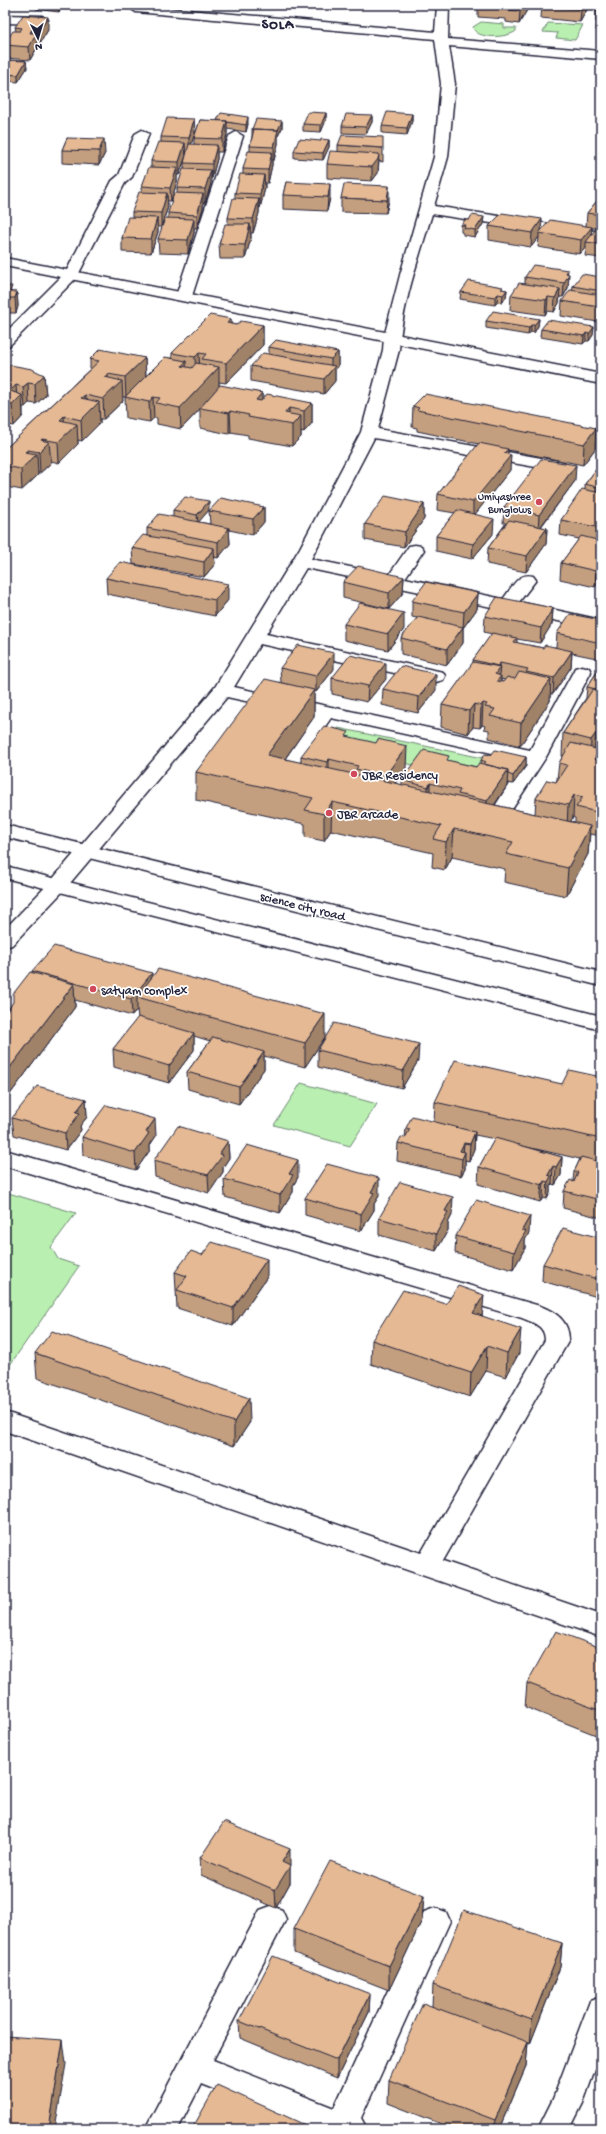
<svg xmlns="http://www.w3.org/2000/svg" width="606" height="2134" font-family="'Gochi Hand',sans-serif">
	<rect width="100%" height="100%" fill="#fff"/>
	<filter id="ink" filterUnits="userSpaceOnUse"><feTurbulence type="fractalNoise" baseFrequency=".025" numOctaves="2"/><feDisplacementMap in="SourceGraphic" scale="8" xChannelSelector="R" yChannelSelector="G"/><feConvolveMatrix kernelMatrix="1 2 1 2 8 2 1 2 1" color-interpolation-filters="sRGB"/></filter>
	<g filter="url(#ink)">
		<path fill="#b9efb0" stroke="#6e8876" d="M481 22 504 24V28H516V31C508 38 475 40 473 27Z
			M548 23 583 25 575 40 556 38 558 33 543 32Z
			M338 728 483 758 472 777 325 747Z
			M301 1083 377 1104 350 1146 274 1125Z
			M5 1192 76 1213 51 1247 58 1259 79 1266 5 1372Z"/>
		<g fill="none" stroke-linecap="round" stroke-linejoin="round">
			<g stroke="#22223b" stroke-width="3">
				<path id="minor" d="M133 5 435 32 437 5H449L448 39 601 51V59L449 46 455 84 448 157 434 206 601 232V240L432 214C419 258 402 304 399 350L378 429 558 461 564 462 566 466 564 470 558 471 374 438 311 559 389 575 409 546 415 545 421 546 424 550 405 578 503 599C512 588 518 572 533 576L536 580 519 602 601 620V630L306 568 266 634 443 672 445 676 443 680 436 682 260 644 234 687 288 699 290 703 288 707 281 709 227 697 65 889 12 945 5 947V929L51 881 215 687 300 548 361 432 383 350 384 337 400 275 434 157 441 84 435 39 136 12 130 8Z
					M5 15 42 16 48 20 42 24 5 23Z
					M142 130 149 134 132 177 125 183 77 277 10 345 5 347V333L66 272 112 181 119 175 135 134Z
					M236 132 243 136 192 296 189 299H179L176 296 229 136Z
					M582 666 589 668 591 672 546 757 500 828C492 830 486 828 478 826L475 822 478 818 488 817 524 760 331 718 291 775 297 780 294 784 287 786 272 783 269 779 314 715 306 713 304 709 306 705 313 703 530 750 573 672 575 668Z
					M5 1150 540 1306C556 1312 569 1321 569 1340L443 1561 601 1615V1637L5 1431V1412L421 1553 545 1340C545 1326 534 1323 522 1318L5 1166Z
					M271 1906 282 1910 286 1919 213 2060 334 2108 424 1912 435 1908 446 1912 450 1921 361 2118 367 2129H314L201 2084 178 2129H145L260 1910Z
					M601 1997V2053L583 2103 570 2129H538L553 2099 590 2001Z"/>
			</g>
			<g stroke="#22223b" stroke-width="3">
				<path id="tertiary" d="M5 258 601 374V384L5 266Z"/>
			</g>
			<g stroke="#22223b" stroke-width="3">
				<path id="secondary" d="M5 825 601 972V986L5 837Z
					M5 866 601 1016V1030L5 878Z"/>
			</g>
			<use href="#minor" fill="#fff" fill-rule="evenodd"/>
			<use href="#tertiary" fill="#fff" fill-rule="evenodd"/>
			<use href="#secondary" fill="#fff" fill-rule="evenodd"/>
		</g>
		<path fill="#c49f7f" stroke="#22223b" fill-rule="evenodd" d="M36 5H63L59 12 36 9Z
			M330 5H355L353 7Z
			M478 5H528L527 10 519 24 506 22V19L478 17Z
			M542 5H589V6L580 22 541 18Z
			M601 5V30H596L597 22H596V9Z
			M15 27 48 30 40 43H38V46L30 60 5 58V43L16 31Z
			M5 60 26 61 27 68 18 82 5 81Z
			M326 113V120L321 132 303 131V124Z
			M412 114V121L407 135 382 133V126Z
			M372 115V122L366 134 342 133V126Z
			M194 119 195 133 191 144 194 145V138L200 120 248 124 246 132 227 129V134L222 152H217V159L212 178H211V183L205 203H203V208L197 228H194V233L188 254 159 253 158 239 168 218V213L177 193V188L184 169V163L187 151H185L186 156 179 175H177V182L171 201H167L168 207 161 227H158V232L151 253 122 252V238L132 217V212L142 192V186L151 167V161L161 142V137Z
			M282 121V128L278 136V144L274 160H272V165L268 183H265V188L260 208H259V213L253 233H251V238L245 259H220L219 244 228 224V218L235 198V193L243 174V169L250 151V146L252 136V129Z
			M67 138 105 153 99 165 62 163V150Z
			M329 140V147L323 160 294 158V151L321 141Z
			M338 145 383 148V162L379 161 378 173 372 181 327 178V164L338 152Z
			M286 182 330 198 327 211 283 209V195Z
			M601 196V258L585 256 586 247 580 254 538 247 539 237 531 247 489 240V226L542 230 586 226 587 213ZM592 228H597L591 236Z
			M341 198 389 200 386 213 341 212Z
			M483 224 475 237 463 235V233L461 232V225Z
			M568 274V288L563 297H560L559 303 554 312 547 311 545 315 510 310 511 295 525 284V277Z
			M601 277V318L598 322 561 316 562 301 572 291 573 286Z
			M5 286 12 292H17L18 306 16 313H9L8 316H5Z
			M502 289 507 290 506 297 502 303 497 302 495 305 460 299 461 292Z
			M231 319V324L236 325H263V345L226 383 219 382V387L262 393V400L312 403V423L304 432 301 431V437L292 446 248 438V435L231 432 229 434 200 428V409L181 429 157 424V418H154L150 422 126 418 125 397H122L123 401 104 419H100V423L82 441 78 440V444L59 463 51 461V463L40 473H38V475L22 490 6 487 5 488V449L90 369V359L145 358 146 376 172 359V353Z
			M539 319 538 326 534 333 531 332 528 335 486 328V321Z
			M594 327 593 335 589 341H586L583 344 540 337 541 329Z
			M269 347 338 352V367L335 369V381L324 394 251 381V366L269 354Z
			M5 364 44 375 46 395 36 404 29 403 25 407H23V416L14 426 9 425 5 428Z
			M413 406 596 428 595 449 583 465 508 450V454L510 470 475 514 493 534 472 559 436 551V536L455 513 437 510 438 494 479 444 417 431V428L412 427Z
			M601 463V579L595 587 560 579 561 563 579 539 560 535 561 520 585 490V484Z
			M575 481 541 527 547 528 546 544 526 572 487 564 488 548 506 523H503L504 507Z
			M424 504V519L404 547 365 540V524Z
			M264 507V522L253 535 229 530 230 544 218 558 214 557 215 564 204 577 133 564 132 548 147 536V528L173 517V510H209L198 522 210 524 209 511Z
			M404 577 403 593 389 609 343 598V582Z
			M106 578 228 600 215 616 107 594Z
			M478 593 477 609 463 628V643L447 665 401 654V638L417 618 412 617V601Z
			M553 608 552 624 540 643 517 639V643L543 648 556 647 557 633 601 620V659L572 653 571 667 553 694H550V701L520 746 489 738V730L484 729 485 726 482 725 480 728 473 727 468 734 441 727 442 705 473 663V660L492 634 484 632 485 616ZM501 679 505 680 503 682H501Z
			M344 624 404 629 388 650 344 640Z
			M601 666V757L599 756V760L601 761V836L590 834 588 854 566 896 504 882 505 869 452 857 445 870 432 867 433 853 331 830 324 841 305 837V824L196 800V772L281 682 280 668 334 669 316 692 314 691V717L285 759 301 763V756L349 737 406 768 395 783 402 785V780L449 761 476 767 481 764V760L491 755 526 757V766L513 784 507 783V786L495 805 535 814 536 798 556 782 557 779 559 763 563 756H562L563 733 586 698 587 687ZM573 817 575 818V822L570 821Z
			M332 678 386 679 367 702 332 694Z
			M383 689 436 690 418 713 382 705Z
			M32 971 152 977 325 1037 305 1067 264 1056V1069L239 1104 188 1089 187 1072 210 1041 194 1036V1050L169 1083 114 1067 113 1049 138 1018 137 1010 132 1016 75 1000V1007L5 1101V1015L32 973Z
			M318 1050 418 1061 402 1088 318 1067Z
			M601 1077V1218L563 1208 564 1191 573 1181 574 1172 580 1159 518 1145 562 1157 561 1175 555 1185 552 1184 550 1186V1193L547 1199 543 1198 540 1202 478 1184 479 1167 495 1139 475 1135 474 1149 469 1161 465 1160V1169L461 1176 397 1161 398 1143 405 1138 406 1128 434 1122 435 1102 562 1084Z
			M86 1099 87 1117 80 1126 81 1130 66 1150 14 1135 12 1118Z
			M156 1136 150 1145V1150L136 1170 83 1155 82 1137Z
			M228 1141 229 1158 223 1167V1172L209 1193 155 1177 154 1160Z
			M298 1177 293 1186V1192L280 1213 225 1197 224 1179Z
			M379 1196 374 1204V1210L361 1231 305 1215V1198Z
			M452 1215 448 1223V1230L436 1251 379 1235V1218Z
			M529 1233 525 1240V1248L513 1270 455 1253 456 1236Z
			M601 1238V1298L542 1281 543 1264Z
			M175 1272 267 1277 233 1326 177 1308Z
			M446 1304 483 1316 519 1353 506 1377 486 1371 470 1397 371 1364 372 1340Z
			M35 1353 250 1422 234 1446 37 1378Z
			M601 1648V1737L525 1707 527 1683Z
			M200 1858 290 1866V1883L276 1908 201 1875Z
			M424 1896 422 1920 389 1990 294 1953V1929Z
			M562 1943 560 1967 530 2044 528 2043 526 2066 499 2129H454L388 2103 389 2080 432 2006 433 1985Z
			M370 1994 369 2012 337 2078 240 2038 239 2021Z"/>
		<path fill="#a08268" stroke="#22223b" d="M58 5H63L59 12Z
			M523 5H528L527 10 519 24 520 11Z
			M583 5H589V6L580 22 581 9Z
			M48 17V30L40 43 39 30Z
			M32 29 33 40 37 33 38 46 30 60 29 47 30 33Z
			M26 61 27 68 18 82V75Z
			M10 83V90L5 99V92Z
			M326 113V120L321 132V125Z
			M412 114V121L407 135V128Z
			M372 115V122L366 134V127Z
			M248 117V124L246 132V125Z
			M194 119 195 133 189 151V138Z
			M227 121V134L222 152V139Z
			M282 121V128L278 136V144L274 160V147L278 130Z
			M104 139 105 153 99 165V151Z
			M329 140V147L323 160V153Z
			M185 143 186 156 179 175V162Z
			M217 145V159L212 178V164Z
			M272 152V165L268 183V170Z
			M379 154 378 173 372 181V167Z
			M177 168V182L171 201 170 188Z
			M211 170V183L205 203V189Z
			M264 175 265 188 260 208V194Z
			M330 184V198L327 211 328 197Z
			M389 186V200L386 213 387 200Z
			M167 193 168 207 161 227V213Z
			M203 194V208L197 228V215Z
			M259 199V213L253 233V219Z
			M484 217 483 224 475 237V230Z
			M157 218 158 232 151 253V239Z
			M194 219V233L188 254V240Z
			M542 219 541 233H539V237L531 247 532 233Z
			M250 224 251 238 245 259V245Z
			M592 227 591 241 586 242V247L580 254 581 240Z
			M568 270 567 277 569 274 568 288 563 297 564 283 566 273Z
			M560 289 559 303 554 312 555 298Z
			M507 290 506 297 502 303 503 295Z
			M17 292 18 306 16 313 15 298Z
			M498 294 497 302 495 305V297Z
			M548 297 547 311 545 315 546 300Z
			M8 298 9 313 8 316 7 302Z
			M601 305V318L598 322 599 307Z
			M231 319V339L227 323Z
			M539 319 538 326 534 333V325Z
			M263 325V345L226 383V363Z
			M531 325V332L528 335 529 328Z
			M594 327 593 335 589 341V334Z
			M586 333V341L583 344 584 336Z
			M338 352V367L335 369V381L324 394V379L331 371V359Z
			M199 353 200 373 196 378 195 357Z
			M145 358 146 378 126 398 125 377Z
			M186 361 187 382 182 366Z
			M219 367V388L200 408V409L181 429 180 408Z
			M108 374 109 393 122 381 123 401 104 419 103 399 105 377Z
			M44 375 46 395 36 404 35 384Z
			M28 383 29 403 25 407 23 387Z
			M16 385 17 400 22 395 23 416 14 426 12 405 10 391Z
			M262 393V414L256 400Z
			M85 395 86 415 99 402 100 423 82 441 81 420V398Z
			M153 397 154 418 150 422 149 402Z
			M312 403V423L304 432V411Z
			M7 404 9 425 5 428V406Z
			M289 408 290 425 285 413Z
			M230 411 231 432 229 434V413Z
			M64 416 65 435 77 424 78 444 59 463 58 442 60 420Z
			M301 416V437L292 446V425Z
			M596 428 595 449 583 465 584 444Z
			M42 439 43 448 49 442 51 463 40 473 39 452 41 440Z
			M508 449 507 459 511 455 510 470 473 517V502L504 453Z
			M28 450 29 462 37 454 38 475 22 490 21 469 25 452Z
			M576 465 575 481 538 530 539 515Z
			M209 501V510L198 523 197 515Z
			M424 504V519L404 547 405 532Z
			M264 507V522L253 535V519Z
			M494 519 493 534 472 559 473 544Z
			M229 528 230 544 218 558V542Z
			M547 528 546 544 526 572 527 556Z
			M214 548 215 564 204 577V562Z
			M601 565V579L595 587 596 571Z
			M404 577 403 593 389 609V593Z
			M228 584V600L215 616V600Z
			M478 593 477 609 463 628 464 612Z
			M553 608 552 624 540 643 541 628Z
			M404 613V629L388 650V634Z
			M463 627V643L447 665V649Z
			M572 651 571 667 553 694 554 678Z
			M334 653V669L316 692V676Z
			M386 663V679L367 702 368 686Z
			M500 663 499 678 501 676 500 698 495 674 497 671 498 666Z
			M436 674V690L418 713 419 697Z
			M551 679 550 701 520 746 521 723Z
			M314 690V717L268 783 267 755Z
			M483 703 482 725 480 728 481 706Z
			M474 704 473 727 468 734 469 711Z
			M596 733 594 755 590 762 591 740Z
			M407 746 406 768 384 799 385 776Z
			M600 750 598 772 594 759Z
			M526 757V766L513 784V776Z
			M329 759V782L326 785 327 762Z
			M508 770 507 786 486 817 487 801Z
			M430 783V800L427 803 428 787Z
			M574 795 573 817 567 828 568 805Z
			M332 802 331 830 324 841V814Z
			M590 826 588 854 566 896 568 868Z
			M454 829 452 857 445 870 446 842Z
			M152 973 153 990 137 997V1010L132 1016 131 999Z
			M74 984 75 1007 5 1101V1074Z
			M325 1014V1037L305 1067V1043Z
			M194 1033V1050L169 1083V1066Z
			M419 1044 418 1061 402 1088 403 1071Z
			M264 1052V1069L239 1104V1087Z
			M86 1099 87 1117 80 1126 81 1130 66 1150 65 1133 76 1112Z
			M155 1119 156 1136 150 1145V1150L136 1170 135 1153 146 1132Z
			M475 1132 474 1149 469 1161 470 1144Z
			M228 1141 229 1158 223 1167V1172L209 1193 208 1175 219 1154Z
			M464 1143 463 1156 465 1152V1169L461 1176 462 1159 460 1151Z
			M562 1157 561 1175 555 1185 556 1167Z
			M298 1160V1177L293 1186V1192L280 1213V1195L289 1174Z
			M553 1166 552 1184 550 1186V1193L547 1199 548 1175Z
			M379 1178V1196L374 1204V1210L361 1231V1214L371 1192Z
			M544 1181 543 1198 540 1202 542 1185Z
			M453 1197 452 1215 448 1223V1230L436 1251V1234L445 1211Z
			M530 1216 529 1233 525 1240V1248L513 1270 514 1252 522 1230Z
			M267 1259V1277L233 1326V1308Z
			M484 1295 482 1319 473 1313Z
			M521 1329 519 1353 506 1377 507 1353Z
			M487 1346 486 1371 470 1397 471 1373Z
			M249 1398 250 1422 234 1446V1422Z
			M290 1849V1883L276 1908 275 1890 282 1862Z
			M424 1896 422 1920 389 1990V1966Z
			M562 1943 560 1967 530 2044 532 2020Z
			M370 1994 369 2012 337 2078V2060Z
			M63 2040 66 2064 55 2129H49Z
			M528 2042 526 2066 499 2129H494L495 2120Z"/>
		<path fill="#e4b994" stroke="#22223b" d="M491 5H523L520 11 506 10 508 7Z
			M542 5H583L581 9 542 6Z
			M599 5H601V10L596 9Z
			M601 11V18L597 17Z
			M23 15 48 17 39 30 32 29 30 33H37L29 47 5 45V43L13 31H20L22 28 15 27Z
			M5 60 26 61 18 75 5 74Z
			M5 83H10L5 92Z
			M308 112 326 113 321 125 303 124Z
			M387 112 412 114 407 128 382 126Z
			M221 113 248 117 246 125 227 122V121L217 120Z
			M346 114 372 115 366 127 342 126Z
			M167 118 194 119 189 138 161 137Z
			M256 119 282 121 278 130 252 129Z
			M200 120 227 121 222 139 194 138Z
			M254 129 278 130 274 147 250 146Z
			M342 135 383 137V148L338 145Z
			M67 138 104 139 99 151 62 150Z
			M299 139 321 141V139L329 140 323 153 294 151Z
			M158 142 185 143 179 162 151 161Z
			M189 144 217 145 212 164 184 163Z
			M248 151 272 152 268 170 243 169Z
			M330 151 379 154 378 159 372 167 327 164Z
			M149 167 177 168 170 188 142 186Z
			M183 169 211 170 205 189 177 188Z
			M240 174 264 175 260 194 235 193Z
			M286 182 330 184 328 197 283 195Z
			M344 184 389 186 387 200 341 198Z
			M139 192 167 193 161 213 132 212Z
			M174 193 203 194 197 215 168 213Z
			M601 196V215L587 213Z
			M233 198 259 199 253 219 228 218Z
			M502 213 542 219 532 233 489 226Z
			M472 215 484 217 475 230 464 228 465 225H461L465 220H469Z
			M128 217 157 218 151 239 122 238Z
			M165 218 194 219 188 240 158 239Z
			M550 220 592 227 581 240 539 233Z
			M225 224H250L245 245 219 244Z
			M597 228H601V244L586 242Z
			M533 265 568 270 566 273 569 274 564 283 525 277Z
			M582 274 601 277V291L573 286Z
			M469 281 503 287 501 289 507 290 503 295 498 294 495 297 461 292Z
			M519 283 560 289 555 298 548 297 546 300 511 295Z
			M5 286H12L10 292H17L15 298H8L7 302H5Z
			M570 290 601 295V305L599 307 562 301Z
			M493 311 539 319 534 325H531L529 328 486 321Z
			M210 315 231 319 227 323 236 325 241 321 263 325 226 363 202 359 206 354 199 353 195 357 172 353Z
			M548 320 594 327 589 334 586 333 584 336 541 329Z
			M276 340 338 352 331 359 269 347Z
			M100 349 145 358 125 377 108 374 105 377 122 381 103 399 85 395 81 398 99 402 81 420 64 416 60 420 77 424 58 442 42 439 41 440 49 442 39 452 28 450 25 452 37 454 21 469 5 466V449L99 361 90 359Z
			M263 353 335 366 324 379 251 366Z
			M165 357 186 361 182 366 192 368 196 363 219 367 180 408 156 403 160 398 153 397 149 402 125 397Z
			M5 364 32 369 44 375 35 384 28 383 23 387 16 385 10 391 22 395 12 405 7 404 5 406Z
			M220 385 262 393 256 400 261 401 267 394 312 403 304 411 289 408 285 413 301 416 292 425 248 417 249 415 230 411 229 413 200 408Z
			M425 394 596 428 584 444 417 410 419 408 413 406Z
			M479 443 508 449 504 453 511 455 473 502 438 494Z
			M541 459 576 465 539 515 504 507Z
			M601 463V488L585 484Z
			M582 489 601 493V528L561 520Z
			M385 496 424 504 405 532 365 524Z
			M185 497 209 501 197 515 173 510Z
			M221 498 264 507 253 519 209 511Z
			M457 510 494 519 473 544 436 536Z
			M159 514 229 528 218 542 147 528Z
			M509 520 547 528 527 556 488 548Z
			M143 535 214 548 204 562 132 548Z
			M581 536 601 541V565L596 571 561 563Z
			M120 562 228 584 215 600 106 578Z
			M358 566 404 577 389 593 343 582Z
			M426 582 478 593 464 612 412 601Z
			M497 597 553 608 541 628 485 616Z
			M360 603 404 613 388 634 344 624Z
			M570 614 601 620V643L557 633Z
			M418 617 463 627 447 649 401 638Z
			M492 633 517 638 514 642 543 648 545 645 572 651 554 678 526 672 528 669 500 663 498 666 473 660Z
			M298 645 334 653 316 676 280 668Z
			M350 655 386 663 368 686 332 678Z
			M473 662 500 667 495 674 501 676 497 681 503 682 507 677 515 679 519 672 551 679 521 723 490 716 495 709 485 707 487 704 483 703 481 706 474 704 469 711 442 705Z
			M401 666 436 674 419 697 383 689Z
			M601 666V690L587 687Z
			M265 679 314 690 267 755 590 826 568 868 506 854 513 842 454 829 446 842 433 839 441 826 332 802 324 814 305 810 313 798 196 772Z
			M593 689 601 691V734L596 733 591 740 563 733Z
			M324 726 349 732 346 736 376 743 378 739 407 746 385 776 356 769 358 766 329 759 327 762 301 756Z
			M571 743 600 750 594 759 601 761V813L576 807 583 797 574 795 568 805 536 798 547 780 556 782 567 765 559 763Z
			M424 750 449 756 447 760 476 767 479 763 508 770 487 801 458 794 460 790 430 783 428 787 402 780Z
			M495 750 526 757 513 776 508 774V770L484 764 486 762 481 760 485 754 491 755Z
			M54 946 152 973 131 999 32 971Z
			M158 969 325 1014 305 1043 137 997Z
			M30 972 74 984 5 1074V1015L13 1002V994Z
			M138 1017 194 1033 169 1066 113 1049Z
			M334 1023 419 1044 403 1071 318 1050Z
			M213 1037 264 1052 239 1087 187 1072Z
			M455 1060 562 1084 569 1070 601 1077V1139L435 1102Z
			M37 1086 86 1099 76 1112 80 1113 65 1133 12 1118Z
			M106 1105 155 1119 146 1132 149 1133 135 1153 82 1137Z
			M412 1116 475 1132 470 1144 464 1143 460 1151 465 1152 462 1159 398 1143 401 1137 405 1138 410 1129 406 1128Z
			M178 1126 228 1141 219 1154 223 1155 208 1175 154 1160Z
			M495 1138 562 1157 556 1167 553 1166 548 1175 551 1176 548 1182 544 1181 542 1185 479 1167Z
			M247 1145 298 1160 289 1174 293 1175 280 1195 224 1179Z
			M581 1157 601 1162V1200L564 1191 570 1180 574 1182 578 1172H574Z
			M327 1164 379 1178 371 1192 374 1193 361 1214 305 1198Z
			M400 1182 453 1197 445 1211 448 1212 436 1234 379 1218Z
			M476 1200 530 1216 522 1230 526 1231 514 1252 456 1236Z
			M563 1228 601 1238V1280L543 1264Z
			M212 1242 267 1259 233 1308 177 1290 187 1276 175 1272 191 1251 202 1255Z
			M458 1286 484 1295 473 1313 521 1329 507 1353 487 1346 471 1373 372 1340 403 1290 446 1304Z
			M52 1331 249 1398 234 1422 35 1353Z
			M556 1631 601 1648V1711L527 1683Z
			M224 1822 290 1849 282 1862 290 1866 275 1890 200 1858Z
			M330 1861 424 1896 389 1966 294 1929Z
			M464 1910 562 1943 532 2020 433 1985Z
			M273 1956 370 1994 337 2060 239 2021Z
			M423 2003 528 2042 495 2120 389 2080Z
			M5 2036 63 2040 49 2129H5Z
			M217 2085 314 2129H192Z"/>
	</g>
	<g fill="#d1495b" stroke="#fff" stroke-width="1.5">
		<circle cx="539" cy="502" r="4"/>
		<circle cx="354" cy="774" r="4"/>
		<circle cx="329" cy="813" r="4"/>
		<circle cx="93" cy="989" r="4"/>
	</g>
	<g text-anchor="middle" stroke-width="3.5" stroke-linejoin="round" paint-order="stroke">
		<g font-size="11" fill="#22223b" stroke="#fff" text-anchor="end">
			<text x="531" y="500">Umiyashree<tspan x="531" dy="13">Bunglows</tspan></text>
		</g>
		<g font-size="13" fill="#22223b" stroke="#fff" text-anchor="start">
			<text x="362" y="779">JBR Residency</text>
			<text x="337" y="818">JBR arcade</text>
			<text x="101" y="994">satyam complex</text>
		</g>
		<g font-size="13" fill="#22223b" stroke="#fff">
			<text transform="translate(303 905) rotate(14)" y="5">science city road</text>
		</g>
		<g font-size="14" font-weight="bold" letter-spacing="1" fill="#22223b" stroke="#fff">
			<text x="278" y="28">SOLA</text>
		</g>
	</g>
	<rect width="606" height="2134" fill="none" stroke="#fff" stroke-width="20"/>
	<rect x="10" y="10" width="586" height="2114" fill="none" stroke="#22223b" stroke-width="1.5" filter="url(#ink)"/>
	<g transform="translate(38 38) rotate(175)" stroke="#ffffff" stroke-width="3" paint-order="stroke">
	<path d="M0-3L7 15L0 10L-7 15Z" fill="#22223b"/>
	<text y="-6" font-size="11" font-weight="bold" text-anchor="middle" fill="#22223b">N</text>
	</g>
</svg>
